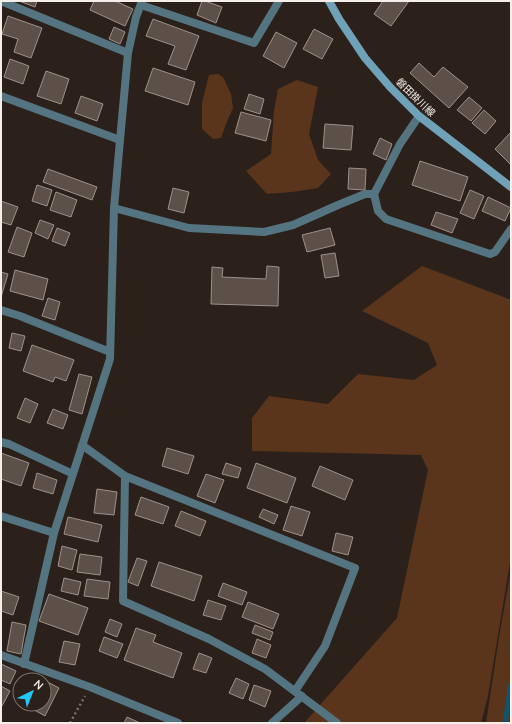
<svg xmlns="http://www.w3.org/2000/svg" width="512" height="724" font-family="'Nunito Sans','Noto Sans JP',sans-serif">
	<rect width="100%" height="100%" fill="#2b211a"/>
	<path fill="#5a351b" d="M218 74 223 77 231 94 233 108 228 119 221 138 213 139 202 129V103L209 75Z
		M297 80 318 87 309 134 318 160 331 174 318 188 292 192 267 194 246 171 271 154 274 111 278 89Z
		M422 266 511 300V556L488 696 481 723H304L397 618 428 470 421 455 252 451V418L269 396 328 404 358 374 414 380 437 365 428 343 362 311Z
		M511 570V723H486L499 637Z"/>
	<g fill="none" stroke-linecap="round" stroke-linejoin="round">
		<path stroke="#10556c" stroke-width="5" d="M505 723 511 684"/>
	</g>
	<path fill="#5c5049" stroke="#9f9189" d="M19 1H37L35 7Z
		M94 1H115L133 9 125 26 90 10Z
		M202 1H205L222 7 216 23 197 15Z
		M383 1H409L391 26 374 14Z
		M8 16 42 28 31 58 14 52 18 39 2 34Z
		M153 19 199 36 186 70 168 64 175 46 146 36Z
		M114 27 125 32 120 44 109 39Z
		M314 29 333 39 322 59 303 49Z
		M276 32 297 43 284 68 263 56Z
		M10 59 29 66 23 84 4 77Z
		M419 63 434 77 443 67 468 87 449 108 410 73Z
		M153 68 195 82 188 105 145 91Z
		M46 71 69 79 61 104 37 96Z
		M249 94 264 99 260 114 244 109Z
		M81 96 103 104 97 121 75 113Z
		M469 97 482 108 471 121 457 110Z
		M484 110 496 121 485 134 472 123Z
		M241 112 271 120 266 141 235 133Z
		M325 124 353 126 351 150 323 148Z
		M511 132V165L495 149Z
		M380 138 392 144 386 160 373 154Z
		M420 161 468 177 460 201 412 185Z
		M349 168 366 169 365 190 348 189Z
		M48 169 97 187 92 200 43 182Z
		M37 185 52 190 47 206 32 201Z
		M173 188 189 192 184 213 168 209Z
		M470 190 484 196 474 219 460 213Z
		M56 192 77 200 71 217 50 210Z
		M488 197 511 208 505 221 482 211Z
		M1 201 18 207 11 225 1 222Z
		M436 212 458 219 452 233 431 225Z
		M40 220 54 225 48 239 35 233Z
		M17 227 32 233 24 257 8 252Z
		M57 228 70 233 65 246 52 241Z
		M330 228 335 245 307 252 302 235Z
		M335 253 339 276 325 278 321 255Z
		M267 266 279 267 278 306 211 304 212 267 223 268 222 277 266 279Z
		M15 270 48 279 43 300 10 291Z
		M1 272 8 274 1 297Z
		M48 298 60 302 55 320 42 316Z
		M12 333 25 336 21 351 9 348Z
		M32 345 74 360 66 381 55 377 53 382 23 371Z
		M79 374 92 377 82 414 69 410Z
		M25 398 38 404 30 423 17 418Z
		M53 409 68 415 63 429 47 423Z
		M167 448 194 456 188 474 162 466Z
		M1 453 29 463 21 486 1 479Z
		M226 463 241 468 238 478 222 474Z
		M256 463 296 478 287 503 247 488Z
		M320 466 353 480 345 500 312 486Z
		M37 473 57 480 53 494 33 488Z
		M206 474 224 480 215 503 197 496Z
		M97 489 117 492 114 515 94 513Z
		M141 497 169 507 163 524 135 515Z
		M291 506 310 512 302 536 283 530Z
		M263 509 278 515 274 524 259 517Z
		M181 511 206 521 200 536 175 526Z
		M68 517 102 525 98 542 64 534Z
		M336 533 353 537 348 555 332 551Z
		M62 546 77 550 72 570 58 566Z
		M80 554 102 557 100 575 77 572Z
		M137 558 147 561 138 586 128 582Z
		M159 562 202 576 194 601 151 586Z
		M64 578 81 582 78 595 61 591Z
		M87 579 110 582 108 599 84 596Z
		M223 583 247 592 242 605 218 596Z
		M1 591 19 597 13 615 1 611Z
		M49 594 88 608 78 635 39 621Z
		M208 600 226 606 221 620 203 615Z
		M248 602 279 614 273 629 242 617Z
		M110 619 122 624 117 637 105 632Z
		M12 622 26 625 21 654 7 651Z
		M255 625 273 632 270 640 252 633Z
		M136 628 156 635 153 642 182 653 173 678 124 660Z
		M104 637 123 644 117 658 99 651Z
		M257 639 271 645 266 658 252 653Z
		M64 641 80 644 75 665 59 662Z
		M199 653 212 658 206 673 193 669Z
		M1 664 16 671 10 684 1 680Z
		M236 678 249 684 243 699 229 693Z
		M44 680 59 688 45 716 29 707 30 704H44Z
		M254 685 271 691 265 707 249 700Z
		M1 686 10 691 2 706H1Z
		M127 717 140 723H124Z"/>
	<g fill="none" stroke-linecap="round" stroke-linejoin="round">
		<path stroke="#7b726c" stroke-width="2.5" stroke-dasharray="2 3" stroke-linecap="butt" d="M70 723 85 696"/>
		<path stroke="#547481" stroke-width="8" d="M1 1 128 53
			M141 5 254 43 279 1
			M1 96 120 140
			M374 194 378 211 386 219 490 254 495 252 511 229
			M114 208 189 228 264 232 293 225 338 205 365 194H374L400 144 419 116
			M1 310 20 316 110 352
			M1 442 9 444 73 474
			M82 445 125 476 355 568 325 646 295 691
			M125 476 123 601 209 639 265 669 337 723
			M1 516 54 533
			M1 655 90 687 178 723
			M24 664 54 533 110 359 114 208 120 140 128 53 136 17 142 1
			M272 723 302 696"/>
		<path stroke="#6fa2b8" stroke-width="8" d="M329 1 339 19 365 58 390 87 419 116 511 187"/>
	</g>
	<g text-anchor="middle" stroke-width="3" stroke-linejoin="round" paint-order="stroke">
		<g font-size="10" fill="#f5eee9" stroke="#2b211a">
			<text transform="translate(416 97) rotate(44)" y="4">磐田掛川線</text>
		</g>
	</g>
	<rect width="512" height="724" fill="none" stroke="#f5eee9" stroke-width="4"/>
	<g transform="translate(32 692) rotate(43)"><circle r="19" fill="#2b211a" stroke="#7c736d"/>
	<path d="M0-3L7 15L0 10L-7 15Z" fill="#20c9fd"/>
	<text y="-6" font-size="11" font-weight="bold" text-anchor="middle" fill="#f5eee9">N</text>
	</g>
</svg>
